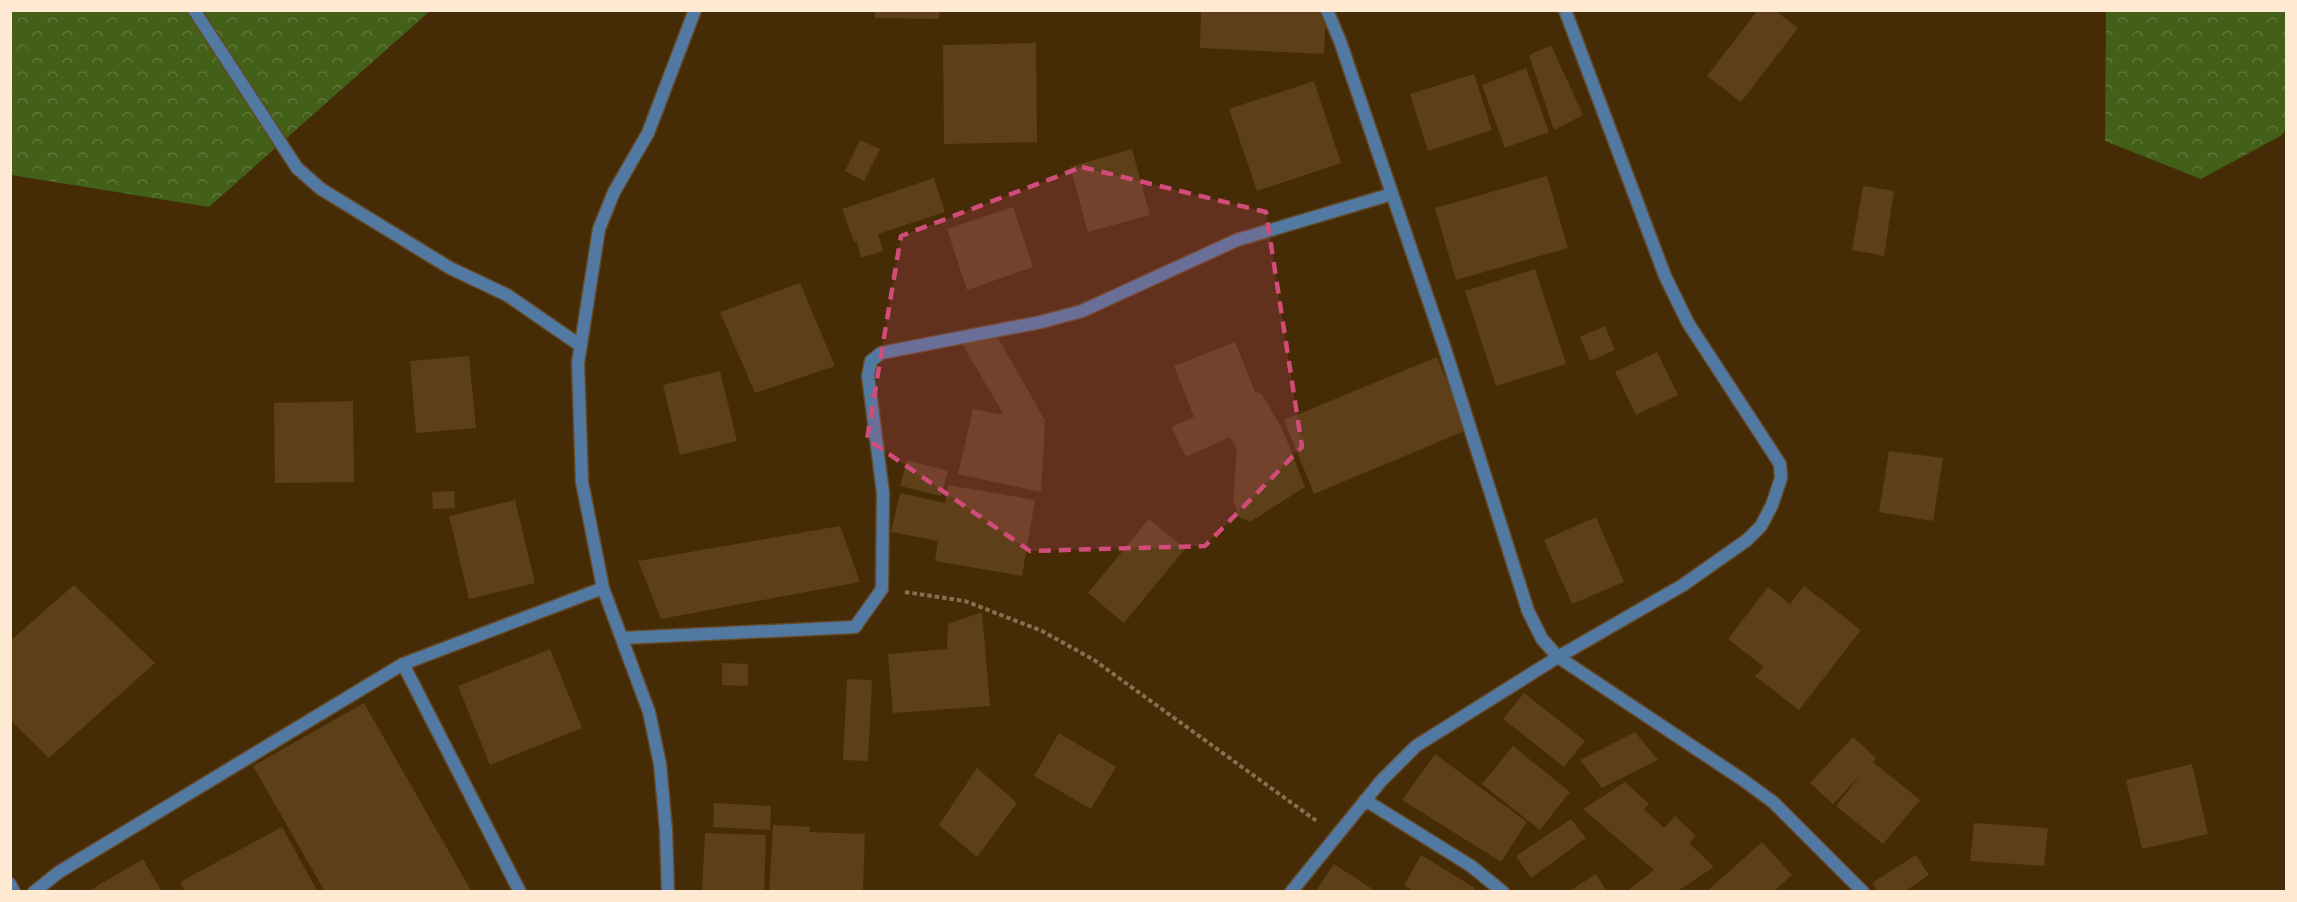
<svg xmlns="http://www.w3.org/2000/svg" width="2297" height="902" font-family="'IBM Plex Serif',serif">
	<defs>
		<pattern id="forest-crowns" width="20" height="18" patternUnits="userSpaceOnUse" patternTransform="scale(1.5)"><rect width="20" height="18" fill="#436019"/><path d="M2 6a3 3 0 1 1 6 0M12 15a3 3 0 1 1 6 0" fill="none" stroke="#5f773a"/></pattern>
	</defs>
	<rect width="100%" height="100%" fill="#462b07"/>
	<path fill="url(#forest-crowns)" d="M10 11H430L209 207 11 175Z
		M2106 11H2286V129L2282 135 2201 179 2105 141Z"/>
	<path fill="#5d3f19" d="M875 10H940L939 19 875 18Z
		M1201 10 1326 11 1324 54 1200 48Z
		M1758 10H1774L1798 28 1741 102 1707 76Z
		M1036 43 1037 142 944 144 943 45Z
		M1551 45 1583 115 1554 130 1529 55Z
		M1526 68 1549 132 1505 148 1482 85Z
		M1474 74 1492 130 1428 151 1410 94Z
		M1314 81 1341 163 1257 191 1229 109Z
		M860 140 880 149 864 181 845 171Z
		M1132 149 1150 215 1088 232 1070 167Z
		M1547 176 1568 248 1456 280 1435 208Z
		M934 178 945 212 878 234 883 251 861 258 857 241 854 242 842 209Z
		M1863 186 1894 191 1884 256 1852 250Z
		M1013 207 1033 267 967 290 947 229Z
		M1535 269 1566 364 1496 386 1465 291Z
		M800 283 835 366 755 393 720 312Z
		M990 324 1046 422 1033 421 1045 423 1041 492 958 474 973 409 1004 415 961 342Z
		M1605 326 1615 350 1590 361 1580 337Z
		M1235 342 1255 392 1261 393 1282 428 1305 487 1250 522 1239 517 1233 500 1237 450 1230 437 1186 457 1171 427 1194 417 1174 366Z
		M1657 352 1678 395 1636 415 1615 372Z
		M469 356 476 428 416 433 410 361Z
		M1437 357 1467 430 1314 494 1284 420Z
		M720 371 737 441 680 455 663 385Z
		M353 401 354 482 275 483 274 403Z
		M1889 451 1943 458 1933 521 1879 512Z
		M907 460 948 471 941 496 900 486Z
		M948 485 1035 500 1022 576 935 561 938 541 891 532 900 493 945 503Z
		M454 491 455 508 433 509 432 492Z
		M515 500 535 583 469 599 449 516Z
		M1596 517 1624 582 1572 604 1544 540Z
		M1149 519 1185 549 1124 623 1088 593Z
		M840 526 860 582 661 619 638 561Z
		M74 585 155 663 49 758 10 720V641Z
		M1804 586 1861 630 1799 710 1755 676 1764 667 1728 639 1768 587 1790 604Z
		M982 612 990 706 893 713 888 654 947 649 948 624Z
		M550 649 582 728 490 765 458 686Z
		M722 663 748 664V686L722 685Z
		M847 679 872 680 868 761 843 760Z
		M1524 693 1585 741 1564 767 1503 719Z
		M364 703 472 892H325L253 766Z
		M1635 732 1658 760 1602 788 1580 760Z
		M1059 733 1116 767 1091 809 1034 776Z
		M1853 737 1876 758 1873 762 1920 800 1883 844 1836 806 1862 773 1833 804 1810 783Z
		M1513 746 1570 792 1540 830 1482 784Z
		M1435 754 1527 822 1501 862 1402 800Z
		M2192 764 2208 834 2142 849 2126 780Z
		M977 768 1017 803 977 857 939 825Z
		M1625 782 1649 804 1644 809 1664 828 1675 816 1696 836 1689 843 1714 867 1676 892H1626L1654 870 1583 809Z
		M714 803 771 806 770 830 713 827Z
		M1571 819 1586 838 1531 878 1516 856Z
		M1974 823 2048 828 2044 866 1970 861Z
		M773 825 810 827 809 832 865 834 863 892H769Z
		M282 827 318 892H185L180 882Z
		M705 833 766 835 764 892H702Z
		M1762 842 1792 875 1773 892H1706Z
		M1421 855 1475 888 1473 892H1415L1404 885Z
		M1916 855 1929 875 1904 892H1878L1872 883Z
		M143 859 162 892H87Z
		M1334 864 1377 892H1315Z
		M1596 874 1607 892H1568Z"/>
	<g fill="none" stroke-linecap="round" stroke-linejoin="round">
		<g stroke="#634927" stroke-width="15">
			<path id="lane" d="M403 664 520 892"/>
		</g>
		<g stroke="#634927" stroke-width="15">
			<path id="street" d="M194 10 297 168 321 189 450 268 507 295 581 346
				M1327 10 1340 41 1444 346 1528 611 1542 639 1558 657 1743 780 1773 802 1863 892
				M622 638 855 627 882 589 883 493 868 376 871 361 881 353 1041 322 1082 311 1237 240 1392 194
				M1365 800 1471 866 1503 892
				M10 884 14 892
				M34 892 59 872 403 664 603 588
				M668 892 666 830 660 764 649 712 603 588 582 482 578 363 599 229 614 192 648 133 695 10
				M1291 892 1381 781 1416 746 1558 657 1683 585 1747 540 1761 526 1772 505 1781 478 1780 464 1688 323 1665 276 1565 10"/>
		</g>
		<path stroke="#886f50" stroke-width="4" stroke-dasharray="4.5 3" stroke-linecap="butt" d="M905 592 965 601 1042 631 1094 660 1318 822"/>
		<use href="#lane" stroke="#5179a1" stroke-width="12"/>
		<use href="#street" stroke="#5179a1" stroke-width="12"/>
	</g>
	<path fill="#d14c79" fill-opacity="0.2" stroke="#d14c79" stroke-width="4.5" stroke-dasharray="12 8" stroke-linejoin="round" d="M1082 167 1266 212 1302 447 1205 546 1030 551 867 439 901 236Z"/>
	<rect width="2297" height="902" fill="none" stroke="#fee9d2" stroke-width="24"/>
</svg>
